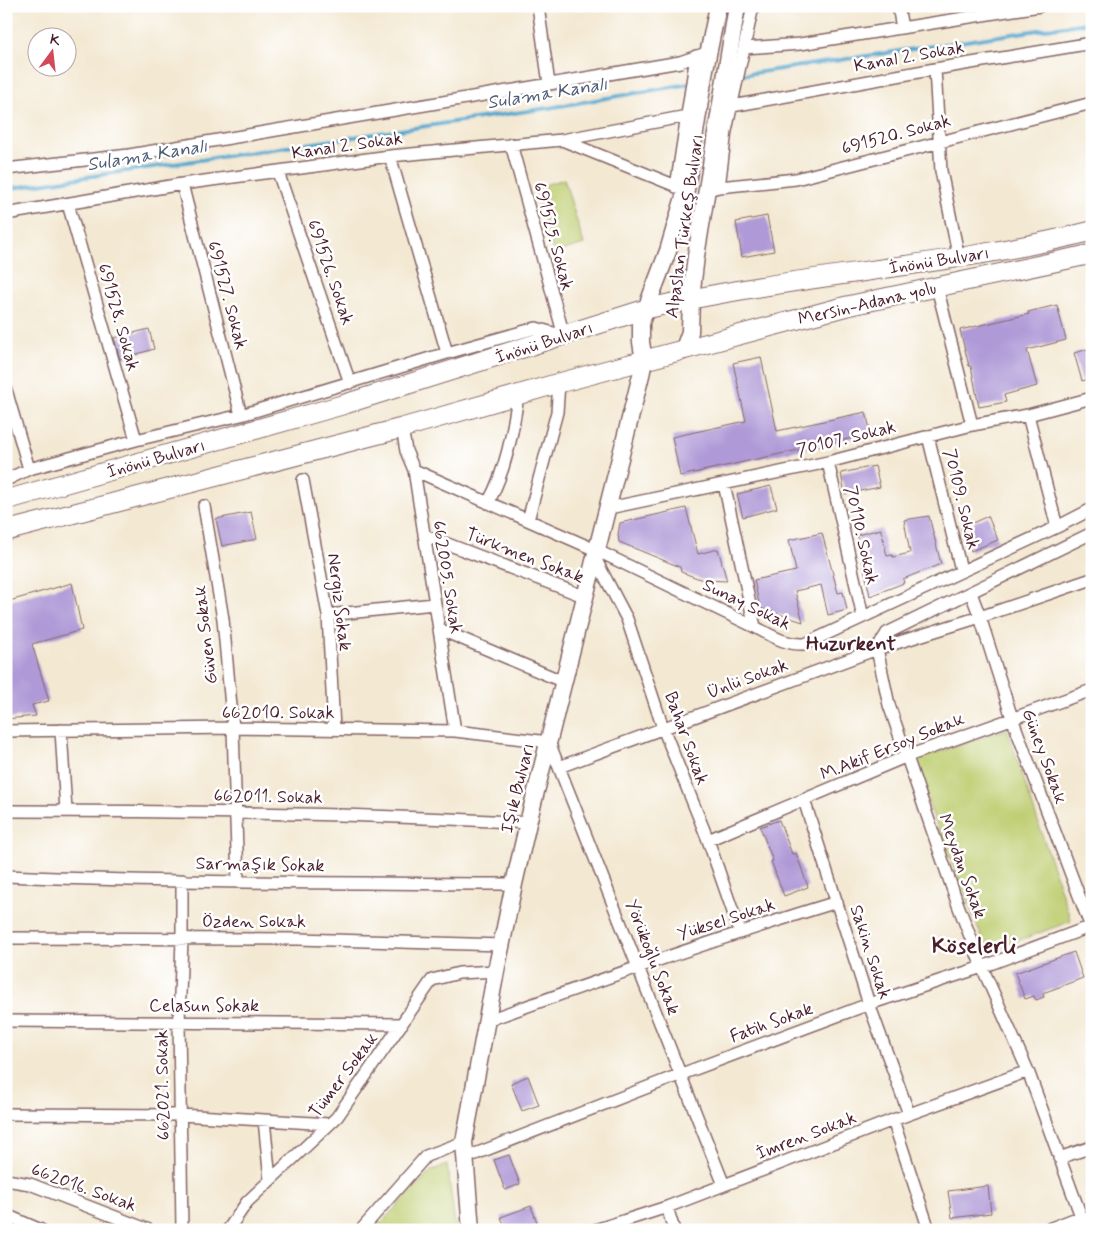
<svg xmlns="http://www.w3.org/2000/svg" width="1098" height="1236" font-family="Mynerve,sans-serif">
	<rect width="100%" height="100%" fill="#fff"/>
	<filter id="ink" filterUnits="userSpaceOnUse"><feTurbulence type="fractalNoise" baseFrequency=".02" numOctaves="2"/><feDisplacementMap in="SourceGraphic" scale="10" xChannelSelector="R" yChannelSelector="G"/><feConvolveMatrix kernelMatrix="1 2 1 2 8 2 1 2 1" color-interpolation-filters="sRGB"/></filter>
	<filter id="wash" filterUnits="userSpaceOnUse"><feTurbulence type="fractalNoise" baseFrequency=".0096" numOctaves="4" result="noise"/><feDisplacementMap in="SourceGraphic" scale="20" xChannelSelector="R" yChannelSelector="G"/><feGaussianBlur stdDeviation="1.12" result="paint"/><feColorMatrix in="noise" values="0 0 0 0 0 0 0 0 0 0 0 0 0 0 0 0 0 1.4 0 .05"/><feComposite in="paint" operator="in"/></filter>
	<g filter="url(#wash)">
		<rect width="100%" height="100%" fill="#f3e8d2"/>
		<path fill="#bece71" stroke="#84764e" d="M564 179 584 244 554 253 535 188Z
			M1007 729 1071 921 988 952 911 761Z
			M447 1165 456 1230H374L432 1170Z"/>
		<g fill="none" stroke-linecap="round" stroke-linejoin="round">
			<path stroke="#53a7cf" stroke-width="4" d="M741 75 1092 22
				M6 189 548 108 689 84"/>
		</g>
		<g id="blocks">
			<path fill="#af99d7" d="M767 216 774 251 742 257 736 222Z
				M1057 305 1066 340 1027 350 1037 386 1004 395 1006 402 979 407 971 366H969L960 330 1029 314 1028 312Z
				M149 329 154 349 120 359 114 338Z
				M1092 348V378L1082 381 1074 353Z
				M761 357 777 431 866 412 871 434 680 476 672 437 746 421 733 363Z
				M875 466 880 487 845 494 841 473Z
				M771 486 777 508 743 517 737 494Z
				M686 508 698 554 718 549 727 581 703 580 681 572 680 567 619 542 618 535 620 523Z
				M251 512 257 539 222 546 216 519Z
				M929 516 941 564 903 579 904 583 870 596 857 535 881 529 887 556 892 555 893 557 910 553 904 520Z
				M988 516 998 540 971 551 961 528Z
				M822 533 838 593 843 592 847 610 828 615 821 585 795 591 803 622 760 608 754 580 796 571 789 540Z
				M72 583 82 630 32 644 49 701 32 705 36 716 6 719V602Z
				M779 820 792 854 796 853 808 887 784 896 771 861H773L760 827Z
				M1074 952 1083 978 1043 993 1044 997 1036 1000 1034 996 1025 999 1015 973Z
				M528 1076 539 1105 522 1111 511 1083Z
				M509 1155 520 1184 505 1190 494 1160Z
				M988 1186 991 1213 952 1218 948 1191Z
				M531 1206 538 1225 525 1230H506L501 1217Z"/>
		</g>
	</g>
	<g filter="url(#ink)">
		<use href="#blocks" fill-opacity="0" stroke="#856565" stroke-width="1"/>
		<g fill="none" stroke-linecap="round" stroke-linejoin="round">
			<g stroke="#856565" stroke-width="14">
				<path id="minor" d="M538 6 549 84
					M898 6 902 28
					M744 48 800 44 1040 6
					M935 69 941 171 959 258
					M732 106 935 69 1092 43
					M562 140 687 116
					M511 144 564 336
					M390 156 447 353
					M6 169 129 155 680 62 709 52
					M278 172 350 383
					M182 184 241 415
					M676 187 696 56
					M719 187 726 131 753 6
					M707 190 719 187 796 179 1092 103
					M68 204 136 440
					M6 214 182 184 390 156 562 140 686 190
					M937 287 972 425
					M6 390 29 469
					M1028 415 1057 527
					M402 428 406 451 414 470 455 731
					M928 436 961 570
					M828 462 863 617
					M414 470 598 551 755 627C772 636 785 645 805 644L1057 527 1092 509
					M6 480 29 469 136 440 241 415 447 353 536 328 560 335
					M303 480 328 615 334 729
					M724 484 755 627
					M488 503C506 470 513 432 518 395
					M204 506 223 619 233 728 238 882
					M609 508 828 462 972 425 1028 415 1092 398
					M528 520 557 412 559 383
					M424 535 586 597
					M596 560 627 619 663 728 708 840 740 932
					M971 593 980 617 1012 718 1092 930
					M328 615 434 604
					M439 629 564 682
					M61 730 66 811
					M6 731 233 728 455 731 549 742 724 1185
					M559 767 877 649 980 617 1092 579
					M804 800 869 1004 909 1114
					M6 811C180 811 355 813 528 823
					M708 840 905 757 1092 690
					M6 876C175 883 345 883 514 884
					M6 938 298 939 502 945
					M6 1021 402 1024
					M486 1021C602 979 718 938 837 902
					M6 1114 181 1115 329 1124
					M264 1120 270 1180
					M893 1120 929 1230
					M465 1158 679 1075 869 1004 982 967 1092 926
					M1059 1158 1092 1147
					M6 1180 30 1184 149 1230
					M667 1207 674 1230
					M6 1215 41 1230
					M182 1230 179 1022 182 939V880
					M228 1230 247 1202 337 1117 432 980 459 973 496 971
					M361 1230 426 1156 464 1142
					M595 1230 667 1207 893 1120 1028 1071
					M1046 1230 1082 1216
					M1086 1230 1028 1071 982 967 958 905 889 705 877 649 887 633 1092 533"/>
			</g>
			<g stroke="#856565" stroke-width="19">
				<path id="secondary" d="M683 351 690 332 691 298 696 256 737 6
					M471 1230 464 1142 496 971 514 884 528 823 641 375 644 361 641 342V322L668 251 686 190 705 69 718 6"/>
			</g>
			<g stroke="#856565" stroke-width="21">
				<path id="trunk" d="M6 500 342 405 646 309C793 274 945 268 1092 231
					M6 531 402 428 559 383 847 306 1092 254"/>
			</g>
			<use href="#minor" stroke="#fff" stroke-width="11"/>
			<use href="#secondary" stroke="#fff" stroke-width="16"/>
			<use href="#trunk" stroke="#fff" stroke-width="19"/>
		</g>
	</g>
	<g text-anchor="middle" stroke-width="5" stroke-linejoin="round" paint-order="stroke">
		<g font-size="18" fill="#4a1f2b" stroke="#fff">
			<text transform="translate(909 56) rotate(-10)" y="6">Kanal 2. Sokak</text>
			<text transform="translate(896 134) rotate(-15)" y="6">691520. Sokak</text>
			<text transform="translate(347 145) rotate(-8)" y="6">Kanal 2. Sokak</text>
			<text transform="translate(684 226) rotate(-82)" y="6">Alpaslan Türkeş Bulvarı</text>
			<text transform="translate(554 236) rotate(75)" y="6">691525. Sokak</text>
			<text transform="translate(939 260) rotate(-9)" y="6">İnönü Bulvarı</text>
			<text transform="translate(331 272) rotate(71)" y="6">691526. Sokak</text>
			<text transform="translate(228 295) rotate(75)" y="6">691527. Sokak</text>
			<text transform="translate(867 303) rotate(-13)" y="6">Mersin-Adana yolu</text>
			<text transform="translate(119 317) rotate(74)" y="6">691528. Sokak</text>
			<text transform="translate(544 342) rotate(-18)" y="6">İnönü Bulvarı</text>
			<text transform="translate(846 438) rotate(-14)" y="6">70107. Sokak</text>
			<text transform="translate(156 458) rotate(-16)" y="6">İnönü Bulvarı</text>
			<text transform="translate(962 499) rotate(76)" y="6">70109. Sokak</text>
			<text transform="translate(862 535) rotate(77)" y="6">70110. Sokak</text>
			<text transform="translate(525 555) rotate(21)" y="6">Türkmen Sokak</text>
			<text transform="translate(448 577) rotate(81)" y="6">662005. Sokak</text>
			<text transform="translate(340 602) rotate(83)" y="6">Nergiz Sokak</text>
			<text transform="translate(747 604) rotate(26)" y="6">Sunay Sokak</text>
			<text transform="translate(205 635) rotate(-97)" y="6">Güven Sokak</text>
			<text transform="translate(747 678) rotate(-20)" y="6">Ünlü Sokak</text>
			<text x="278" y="718">662010. Sokak</text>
			<text transform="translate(687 738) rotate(70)" y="6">Bahar Sokak</text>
			<text transform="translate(892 746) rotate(-22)" y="6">M.Akif Ersoy Sokak</text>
			<text transform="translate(1045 756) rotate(70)" y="6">Güney Sokak</text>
			<text transform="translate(517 788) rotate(-76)" y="6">Işık Bulvarı</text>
			<text transform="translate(268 796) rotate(1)" y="6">662011. Sokak</text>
			<text transform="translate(260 864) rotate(1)" y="6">Sarmaşık Sokak</text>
			<text transform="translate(963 866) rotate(70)" y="6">Meydan Sokak</text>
			<text transform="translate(726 919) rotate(-18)" y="6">Yüksel Sokak</text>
			<text x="254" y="927">Özden Sokak</text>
			<text transform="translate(871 952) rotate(72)" y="6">Sakin Sokak</text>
			<text transform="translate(653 957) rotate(69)" y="6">Yörükoğlu Sokak</text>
			<text x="204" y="1011">Celasun Sokak</text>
			<text transform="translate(771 1022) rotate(-20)" y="6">Fatih Sokak</text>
			<text transform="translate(343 1075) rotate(-53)" y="6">Tümer Sokak</text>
			<text transform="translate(162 1085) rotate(-91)" y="6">662021. Sokak</text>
			<text transform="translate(806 1135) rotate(-21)" y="6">İmren Sokak</text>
			<text transform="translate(84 1187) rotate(20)" y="6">662016. Sokak</text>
		</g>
		<g font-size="19" font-style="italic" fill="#4e5c75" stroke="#fff">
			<text transform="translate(547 92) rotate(-9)" y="7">Sulama Kanalı</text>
			<text transform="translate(147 154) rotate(-9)" y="7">Sulama Kanalı</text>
		</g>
		<g font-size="20" font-weight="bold" fill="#4a1f2b" stroke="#fff">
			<text x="851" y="650">Huzurkent</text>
		</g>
		<g font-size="22" font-weight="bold" fill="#4a1f2b" stroke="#fff">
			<text x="974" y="953">Köselerli</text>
		</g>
	</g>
	<rect width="1098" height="1236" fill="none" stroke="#fff" stroke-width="25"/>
	<g transform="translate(52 52) rotate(15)"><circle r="24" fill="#ffffff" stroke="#b7a5aa"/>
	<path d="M0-4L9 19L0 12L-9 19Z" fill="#d1495b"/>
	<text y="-8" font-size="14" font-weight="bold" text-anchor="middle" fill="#4a1f2b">K</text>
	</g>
</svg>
